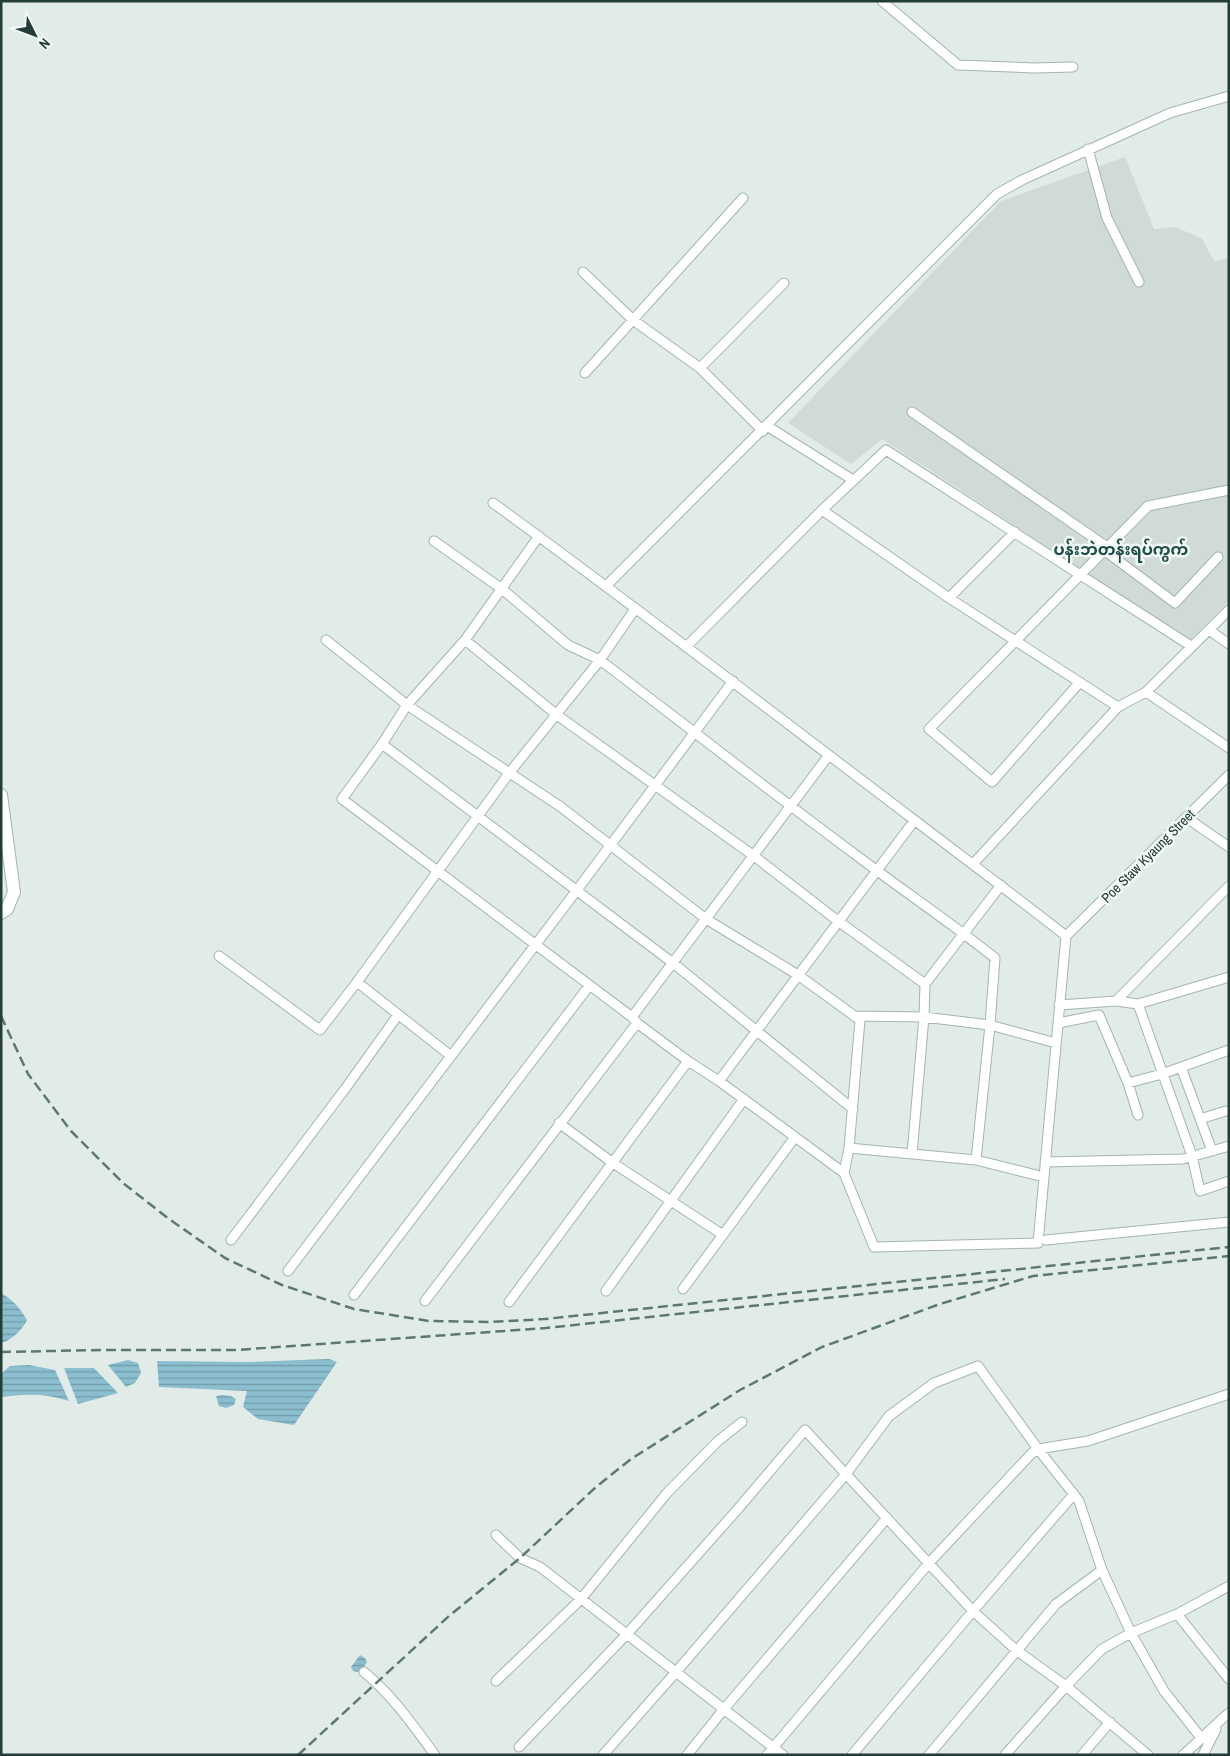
<svg xmlns="http://www.w3.org/2000/svg" width="1230" height="1756" font-family="'Archivo Narrow','Noto Sans Myanmar',sans-serif">
	<defs>
		<pattern id="water-rules" width="6" height="5" patternUnits="userSpaceOnUse" patternTransform="scale(1.25)"><rect width="6" height="5" fill="#8bbecf"/><path d="M0 2.5h6" fill="none" stroke="#719ca9"/></pattern>
	</defs>
	<rect width="100%" height="100%" fill="#e1ece8"/>
	<path fill="#d0dbd7" d="M1125 157 1154 229 1176 227 1202 239 1214 261 1229 258V601L1190 640 882 439 851 464 788 423 1001 201Z"/>
	<path fill="url(#water-rules)" d="M1 1293C13 1300 20 1308 27 1320 23 1329 11 1341 1 1343Z
		M329 1359 337 1362 294 1425 258 1419 243 1407 247 1391 159 1387 157 1361 247 1362Z
		M128 1360 138 1363 141 1373 135 1383 126 1387 108 1365Z
		M29 1365 55 1370 69 1401C42 1393 30 1394 1 1397V1374L10 1366Z
		M64 1368H94L118 1393 78 1404Z
		M222 1395 231 1396 236 1399 234 1405 226 1408 219 1406 216 1396Z
		M360 1655 365 1658 367 1662 362 1670 357 1672 353 1671 351 1667Z"/>
	<g fill="none" stroke-linecap="round" stroke-linejoin="round">
		<g stroke="#a4b4af" stroke-width="11">
			<path id="minor" d="M882 1 958 65 1034 68 1073 67
				M1088 149 1107 218 1139 282
				M583 272 633 320 700 368 763 431
				M700 368 784 283
				M585 373 743 198
				M912 412 1107 547
				M767 426 853 480
				M493 503C635 606 773 713 913 819 964 858 1015 896 1066 936L1038 1243 874 1247 844 1173 719 1081
				M822 510 949 598 1118 707
				M539 536 465 640 407 705 382 744 342 799 632 1017 637 1023 688 1061 719 1081 914 821
				M434 541 502 589 568 645 600 660C685 725 770 791 856 855 902 890 950 922 995 958L990 1025 976 1160
				M1104 550 1175 603 1218 557
				M606 586 997 194 1022 180 1170 113 1229 96
				M949 598 1015 532
				M1209 630 1229 644
				M326 640 407 705 561 807 706 919 798 975 860 1020 849 1148 844 1173
				M465 640 557 715 754 856 838 921 925 984
				M686 647 822 510 886 450 1191 646
				M1080 682 992 782 929 729 1148 506 1229 490
				M1146 692 1229 748
				M382 744 673 963 853 1109
				M1187 818 1229 847
				M973 864 1118 707 1146 692 1229 610
				M1066 936 1229 775
				M219 956 320 1030 357 982 510 772 600 660 635 609
				M357 982 451 1056
				M1116 1001 1229 886
				M1138 1004 1192 1156 1200 1191 1229 1181
				M1059 1005 1116 1001 1138 1004 1229 977
				M854 1016 924 1017 990 1025 1056 1043
				M632 1017 829 755
				M1058 1023 1099 1015 1128 1083 1162 1074 1229 1050
				M1181 1067 1212 1151
				M1128 1083 1138 1115
				M1200 1119 1226 1111
				M559 1123 613 1163 723 1235
				M849 1148 976 1160 1044 1177
				M912 1154 924 1017 925 984 1001 885
				M1045 1162 1183 1159 1229 1146
				M231 1240 345 1089 398 1015
				M1046 1240 1229 1222
				M288 1271 577 890 733 681
				M683 1289 795 1137
				M606 1291 744 1099
				M354 1295 589 986
				M425 1301 637 1023
				M509 1302 688 1061
				M496 1535 520 1558 540 1567 783 1755
				M1177 1614 1229 1679
				M364 1672C392 1695 413 1725 435 1755
				M496 1681 581 1599 667 1493 718 1441 742 1422
				M519 1747 627 1634 737 1510 805 1430 973 1611 1016 1650 1066 1686 1148 1755
				M603 1755 676 1672 846 1474 889 1416 934 1383 978 1366 1038 1449 1079 1501 1102 1570 1131 1633 1164 1691 1202 1739
				M687 1755 724 1709 887 1518
				M767 1755 929 1563 1032 1453 1038 1449 1088 1441 1229 1394
				M852 1755 973 1611 1074 1494
				M929 1755 1056 1604 1102 1570
				M1005 1755 1066 1686 1102 1649 1131 1633 1177 1614 1229 1586
				M1082 1755 1110 1722
				M1183 1755C1199 1742 1213 1726 1229 1713
				M1203 1755 1216 1729"/>
		</g>
		<g stroke="#a0b7b1" stroke-width="14">
			<path id="secondary" d="M1 795 14 892 7 909 1 913"/>
		</g>
		<use href="#minor" stroke="#fff" stroke-width="9"/>
		<use href="#secondary" stroke="#fff" stroke-width="12"/>
		<path stroke="#5c7873" stroke-width="2.5" stroke-dasharray="10 5" stroke-linecap="butt" d="M1 1016 28 1074 71 1131 123 1183 169 1219 225 1258 282 1285 354 1309 429 1321 490 1322 545 1319 1229 1247
			M1 1352 101 1350H236L546 1328 1005 1279
			M298 1755 449 1616 520 1558 596 1487 631 1459 740 1390 822 1347 940 1304 1033 1276 1229 1256"/>
	</g>
	<g text-anchor="middle" stroke-width="5" stroke-linejoin="round" paint-order="stroke">
		<g font-size="14" fill="#223c37" stroke="#f2f8f6">
			<text transform="translate(1148 856) rotate(-45)" y="5">Poe Staw Kyaung Street</text>
		</g>
		<g font-size="16" font-weight="bold" fill="#1e4d47" stroke="#f2f8f6">
			<text x="1121" y="555">ပန်းဘဲတန်းရပ်ကွက်</text>
		</g>
	</g>
	<rect width="1230" height="1756" fill="none" stroke="#223c37" stroke-width="5"/>
	<g transform="translate(35 35) rotate(132)" stroke="#f2f8f6" stroke-width="4" paint-order="stroke">
	<path d="M0-4L9 19L0 12L-9 19Z" fill="#223c37"/>
	<text y="-8" font-size="14" font-weight="bold" text-anchor="middle" fill="#223c37">N</text>
	</g>
</svg>
